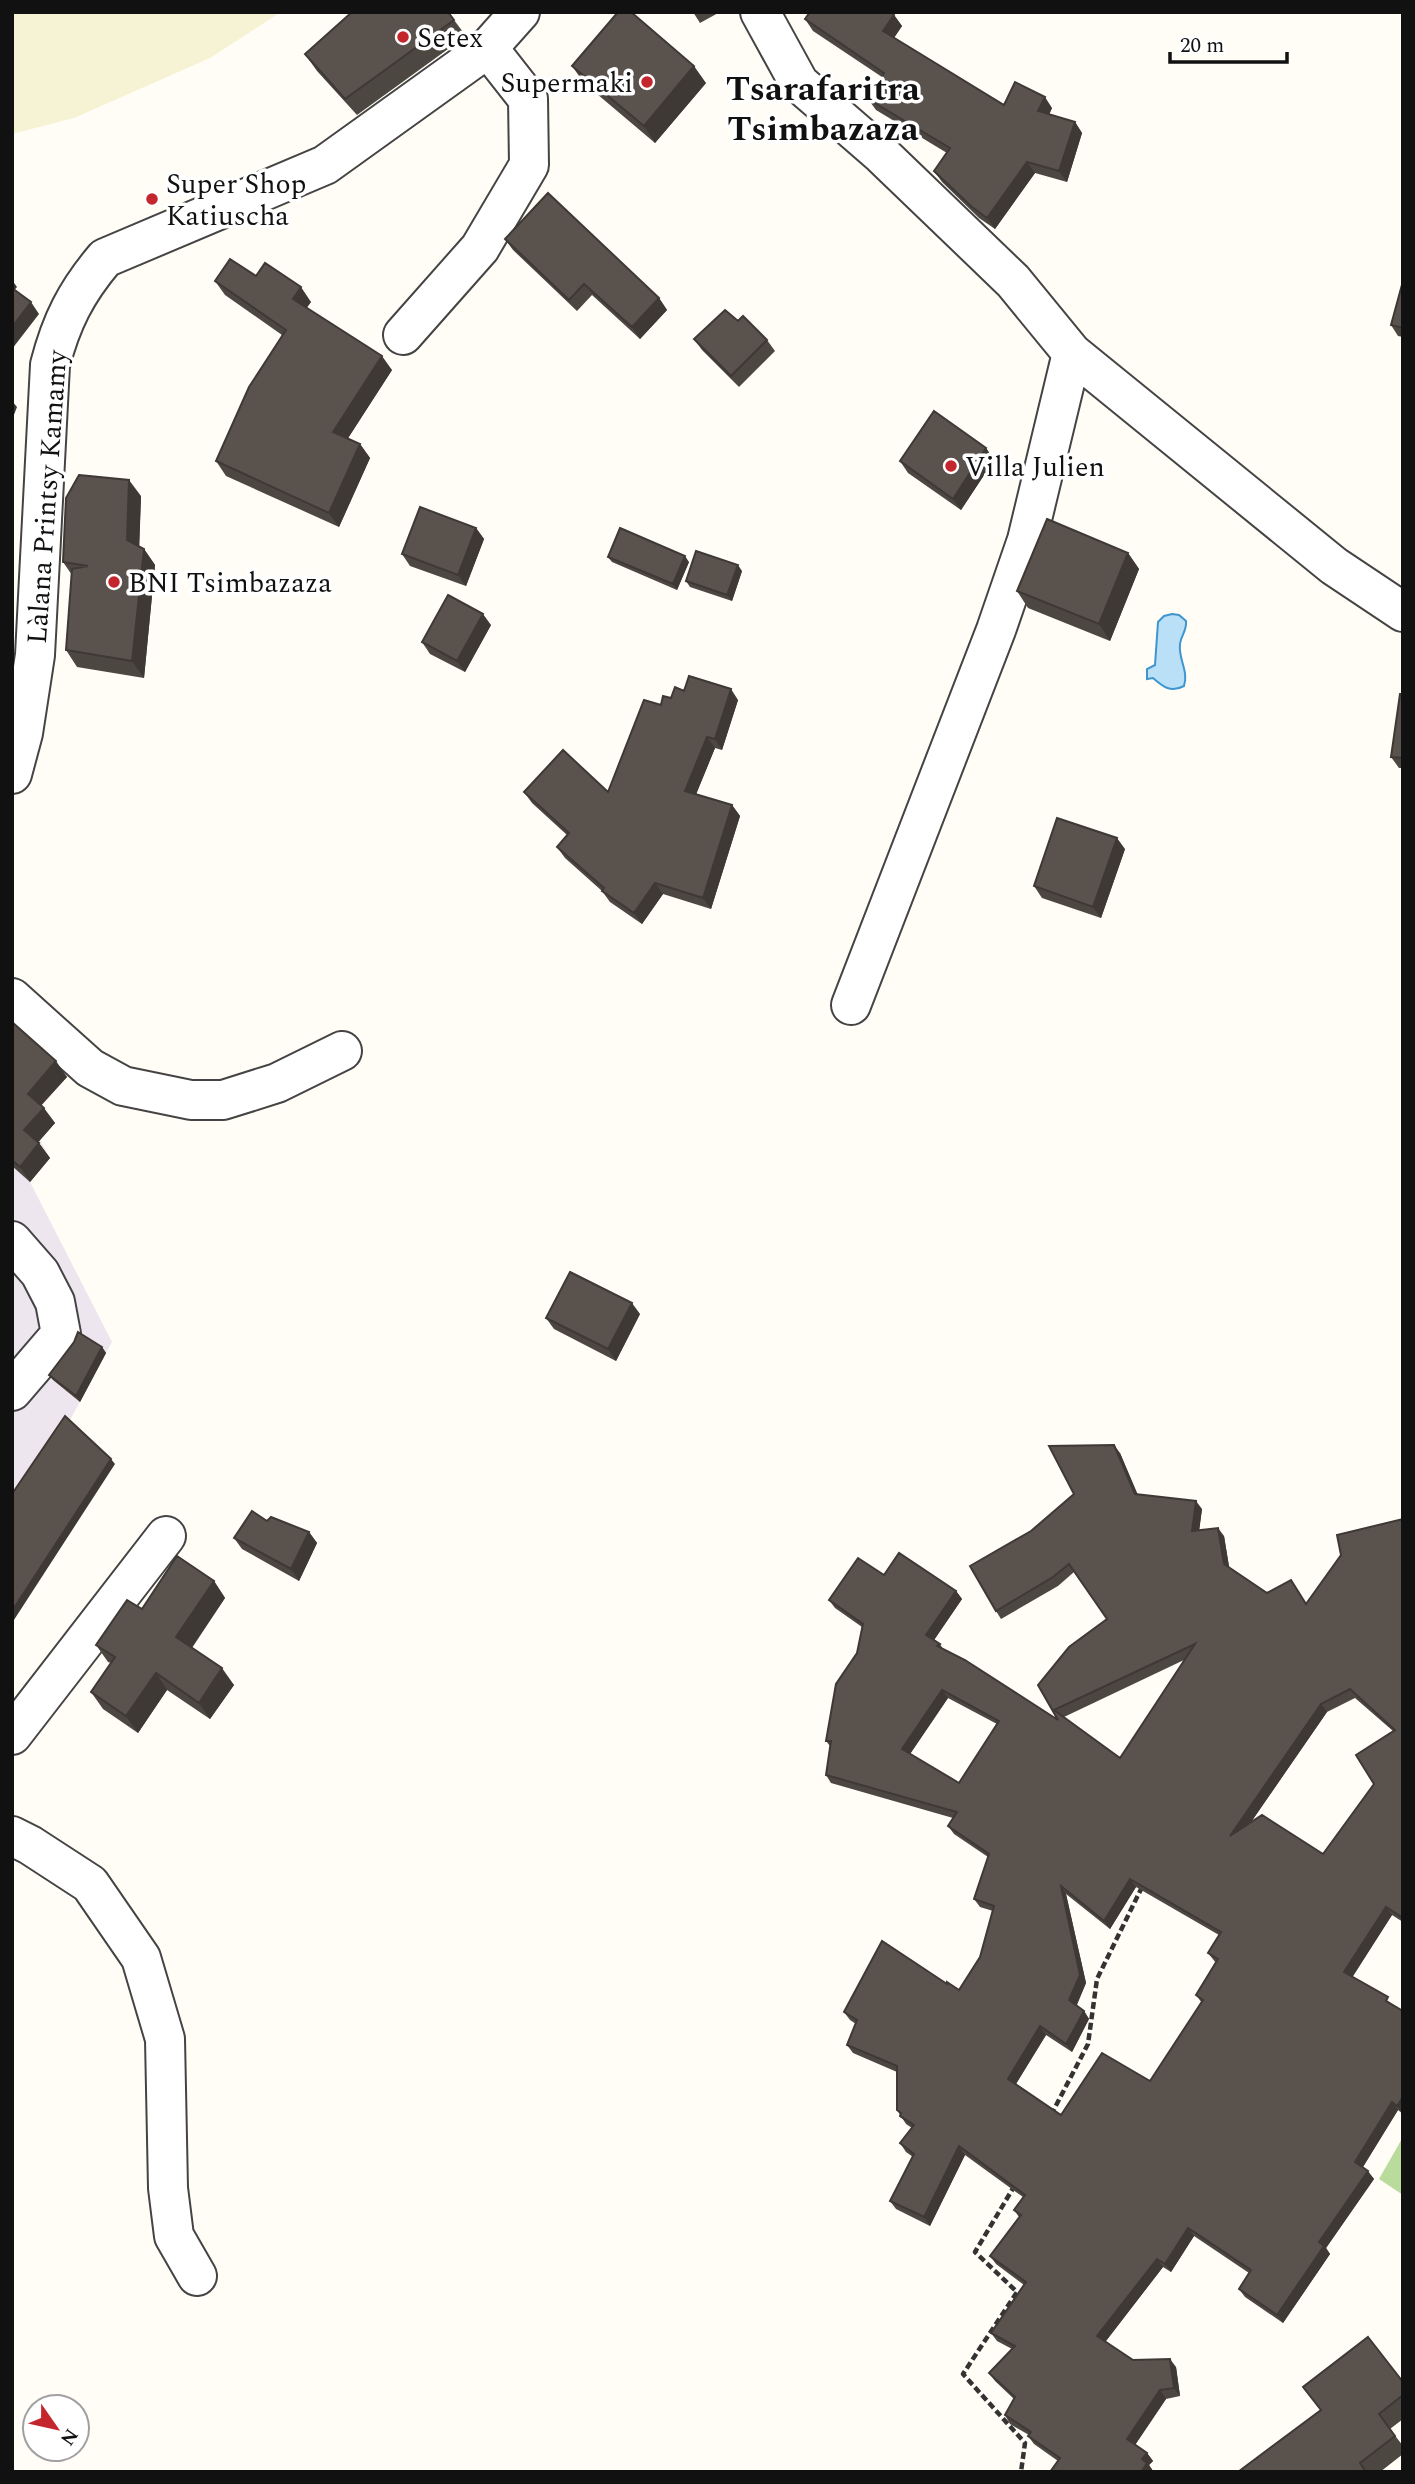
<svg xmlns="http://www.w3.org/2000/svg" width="1415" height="2484" font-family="Spectral,serif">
	<rect width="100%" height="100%" fill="#fffdf5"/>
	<path fill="#eee6ef" d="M12 1021 71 1072 39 1109 55 1123 40 1140 50 1158 30 1182 112 1342 69 1422 12 1623Z"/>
	<path fill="#f6f3d4" d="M12 12H281L210 58 74 118 12 134Z"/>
	<path fill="#b9dc9c" d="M1403 2137V2195L1379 2179Z"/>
	<path fill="#b9e0f7" stroke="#3f96cf" stroke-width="2" d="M1172 614 1179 615 1186 621C1187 631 1181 635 1180 644 1178 659 1189 671 1184 686 1171 693 1163 687 1153 678L1147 679V669L1155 665 1158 622 1164 616Z"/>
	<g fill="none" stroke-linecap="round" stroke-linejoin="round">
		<g stroke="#444" stroke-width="42">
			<path id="minor" d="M760 12 799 83 882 155 1013 281 1072 353 1334 566 1403 612
				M403 335 480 248 529 165 528 99 488 48
				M12 774 23 733 35 655 50 365C61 322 76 292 105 258L325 165 488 48 520 12
				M12 998 90 1068 123 1086 191 1100H223L277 1083 342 1051
				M851 1005 996 630 1027 540 1072 353
				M12 1241 40 1273 55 1302 61 1334 12 1391
				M12 1735 166 1536
				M12 1836 30 1845 90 1884 141 1958 165 2039 168 2188 174 2236 197 2276"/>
		</g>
		<path stroke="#333" stroke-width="4.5" stroke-dasharray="7 3.5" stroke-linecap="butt" d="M1051 2115 1088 2044 1097 1979 1143 1885
			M1015 2185 975 2252 1017 2292 963 2374 1025 2443 1021 2472"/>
		<use href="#minor" stroke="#fff" stroke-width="38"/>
	</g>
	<path fill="#4d4742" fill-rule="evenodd" d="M693 12H720L700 23Z
		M894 15 902 26 894 38 1004 105 1052 108 1049 114 1075 122 1082 133 1067 182 1035 173 995 229 979 218 942 182 934 171 947 153 876 110 868 99 882 77 813 31 805 19Z
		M454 20 466 36 357 115 317 71 305 54Z
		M572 66 706 83 655 143 584 83Z
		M505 239 659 298 667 310 640 339 592 295 577 311 513 250Z
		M256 276 311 302 306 308 392 370 348 438 360 444 370 458 339 527 226 476 216 461 282 335 225 295 215 281Z
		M1403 281V337L1398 336 1391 325Z
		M738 321 767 340 775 351 739 387 702 350 694 339Z
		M986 448 994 460 961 510 908 473 900 461Z
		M141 496 139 546 144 549 155 565 144 678 77 667 66 650 72 575 63 562Z
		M476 528 484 539 466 586 410 566 402 554Z
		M1128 553 1139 569 1110 641 1028 608 1017 591Z
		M608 557 689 562 677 590 612 562Z
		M742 571 732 601 690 587 686 581Z
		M491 625 465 672 430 654 422 642Z
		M684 691 738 700 722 750 715 748 696 794 732 805 740 816 711 909 663 894 642 924 610 902 602 891 565 858 557 847 567 835 532 803 524 792H608L661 705Z
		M1403 694V768H1399L1391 757Z
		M1125 849 1101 918 1042 898 1034 886Z
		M12 1022 67 1077 41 1105 55 1123 38 1142 50 1158 30 1182 12 1166Z
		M640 1314 616 1361 554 1329 546 1318Z
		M102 1347 106 1353 80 1402 53 1380 49 1375Z
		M1120 1453 1137 1494 1202 1509 1199 1530 1224 1536 1229 1567 1267 1593 1291 1580 1306 1604 1403 1519V1922L1392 1915 1352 1977 1403 2011V2114L1398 2110 1363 2167 1374 2179 1326 2248 1330 2254 1283 2323 1245 2297 1239 2289 1249 2273 1194 2236 1171 2272 1163 2267 1105 2342 1133 2360 1176 2367 1180 2396 1166 2399 1135 2445 1147 2453 1153 2461 1149 2465 1153 2471 1152 2472H1050L1058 2461 1034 2444 1028 2436 1029 2435 1010 2424 1005 2415 1014 2399 995 2381 989 2373 1012 2349 997 2341 991 2333 1024 2285 996 2264 990 2256 1019 2217 1014 2210 1023 2197 965 2155 930 2226 896 2209 890 2201 913 2157 906 2152 900 2143 912 2128 906 2124 897 2110V2072L853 2053 847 2045 856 2024 850 2020 844 2012 947 1984 959 1990 980 1957 993 1911 980 1907 974 1899 988 1857 954 1834 948 1826 953 1818 831 1783 826 1775 830 1746 826 1741 857 1653 862 1627 835 1608 829 1600 884 1575 956 1591 962 1599 934 1640 940 1644 943 1649 1058 1720 1038 1685 1107 1619 1074 1572 1058 1586 1001 1619 996 1611 1031 1531 1074 1494ZM1184 1660 1120 1758 1064 1717ZM948 1698 997 1724 959 1783 910 1754ZM1355 1698 1393 1731 1374 1784 1323 1854 1251 1822 1327 1712ZM1136 1887 1219 1935 1208 1953 1216 1963 1196 1995 1202 2003 1150 2081 1061 2115 1016 2084 1046 2035 1072 2052 1089 2019 1084 2011 1077 2005 1086 1983 1066 1894 1110 1929Z
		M267 1521 309 1532 317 1543 299 1581 242 1549 234 1538Z
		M214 1581 225 1598 192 1648 234 1685 210 1719 167 1690 138 1733 103 1709 91 1692 111 1663 108 1662 96 1645 142 1609Z
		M1403 2382V2419L1390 2429 1403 2446V2454L1380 2472H1238L1321 2411 1303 2387Z"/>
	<path fill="#3f3936" d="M894 15 902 26 891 42 883 31Z
		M694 66 706 83 655 143 644 126Z
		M1045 97 1052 108 1046 122 1038 111Z
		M1075 122 1082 133 1067 182 1059 171Z
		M1027 162 1035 173 995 229 987 218Z
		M12 280 17 287 12 293Z
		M301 287 311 302 303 313 293 299Z
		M659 298 667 310 640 339 632 327Z
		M31 302 39 314 12 349V327Z
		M382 356 392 370 343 446 333 432Z
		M12 401 17 407 12 420Z
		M360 444 370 458 339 527 329 513Z
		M986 448 994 460 961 510 953 499Z
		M129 480 141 496 139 556 127 540Z
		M476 528 484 539 466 586 458 575Z
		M144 549 155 565 144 678 132 661Z
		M1128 553 1139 569 1110 641 1099 624Z
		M685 556 689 562 677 590 673 584Z
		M738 565 742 571 732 601 727 595Z
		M483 614 491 625 465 672 457 661Z
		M731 689 738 700 722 750 715 739Z
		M707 737 715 748 693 802 685 791Z
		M732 805 740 816 711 909 703 898Z
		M1117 838 1125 849 1101 918 1093 907Z
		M655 883 663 894 642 924 634 913Z
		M56 1061 67 1077 38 1109 28 1094Z
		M44 1108 55 1123 35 1146 24 1130Z
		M39 1143 50 1158 30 1182 20 1167Z
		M632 1303 640 1314 616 1361 608 1349Z
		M102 1347 106 1353 80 1402 76 1396Z
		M1114 1445 1120 1453 1141 1502 1135 1494Z
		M111 1459 115 1464 12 1623V1611Z
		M1196 1501 1202 1509 1198 1540 1192 1531Z
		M1218 1528 1224 1536 1230 1572 1224 1564Z
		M309 1532 317 1543 299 1581 291 1569Z
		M214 1581 225 1598 187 1654 176 1637Z
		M956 1591 962 1599 932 1643 926 1635Z
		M222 1668 234 1685 210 1719 199 1703Z
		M156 1673 167 1690 138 1733 126 1716Z
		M942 1690 948 1698 908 1757 902 1749Z
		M1321 1704 1327 1712 1236 1844 1230 1836Z
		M1130 1879 1136 1887 1110 1929 1104 1921Z
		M1061 1886 1066 1894 1086 1983 1075 2008 1069 2000Z
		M1386 1907 1392 1915 1350 1981 1344 1972Z
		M1084 2011 1089 2019 1072 2052 1066 2044Z
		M1040 2026 1046 2035 1014 2087 1008 2079Z
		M1403 2097V2114L1397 2106Z
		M1392 2102 1398 2110 1361 2170 1355 2162Z
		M959 2146 965 2155 930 2226 924 2217Z
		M1368 2171 1374 2179 1326 2248 1330 2254 1283 2323 1277 2315 1319 2242Z
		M1188 2228 1194 2236 1171 2272 1165 2264Z
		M1157 2259 1163 2267 1103 2345 1097 2336Z
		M1170 2359 1176 2367 1180 2396 1174 2388Z
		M1160 2390 1166 2399 1133 2448 1127 2439Z
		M1147 2453 1153 2461 1149 2465 1153 2471 1152 2472H1141L1142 2459Z"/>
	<path fill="#5a524d" stroke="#3f3936" stroke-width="2" fill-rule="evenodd" d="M352 12H448L454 20 345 99 305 54Z
		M618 12H631L694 66 644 126 572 66Z
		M810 12H891L894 15 883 31 1004 105 1015 82 1045 97 1038 111 1075 122 1059 171 1027 162 987 218 972 207 934 171 950 148 868 99 884 73 805 19Z
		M548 193 659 298 632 327 584 284 569 300 505 239Z
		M230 259 256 276 265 263 301 287 293 299 382 356 333 432 360 444 329 513 216 461 249 387 286 330 215 281Z
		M1403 281V328L1391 325Z
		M12 288 31 302 12 327Z
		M725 310 738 321 743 316 767 340 731 376 694 339Z
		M934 411 986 448 953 499 900 461Z
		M79 475 129 480 127 540 144 549 132 661 66 650 72 569 88 566 63 562 66 498Z
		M420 507 476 528 458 575 402 554Z
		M1047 519 1128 553 1099 624 1017 591Z
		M620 528 685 556 673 584 608 557Z
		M696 551 738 565 727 595 686 581Z
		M448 595 483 614 457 661 422 642Z
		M689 676 731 689 715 739 707 737 685 791 732 805 703 898 655 883 634 913 602 891 604 888 557 847 569 833 524 792 563 750 608 792 644 700 661 705 663 696 671 698 675 687 684 691Z
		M1400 694H1403V758L1391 757Z
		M1057 818 1117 838 1093 907 1034 886Z
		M12 1022 56 1061 28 1094 44 1108 24 1130 39 1143 20 1167 12 1160Z
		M570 1272 632 1303 608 1349 546 1318Z
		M78 1332 102 1347 76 1396 49 1375 74 1342Z
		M65 1416 111 1459 12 1611V1494Z
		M1114 1445 1135 1494 1196 1501 1192 1531 1218 1528 1224 1564 1267 1593 1291 1580 1306 1604 1341 1555 1337 1535 1403 1519V1918L1386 1907 1344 1972 1388 1997 1386 2001 1403 2011V2097L1397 2106 1392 2102 1355 2162 1368 2171 1319 2242 1324 2246 1277 2315 1239 2289 1251 2270 1188 2228 1165 2264 1157 2259 1097 2336 1133 2360 1170 2359 1174 2388 1160 2390 1127 2439 1147 2453 1142 2459 1147 2463 1141 2472H1050L1060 2458 1028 2436 1031 2432 1005 2415 1015 2397 989 2373 1015 2346 991 2333 1026 2282 990 2256 1021 2215 1014 2210 1025 2195 959 2146 924 2217 890 2201 914 2154 900 2143 914 2125 900 2116 901 2113 897 2110V2066L847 2045 857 2020 844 2012 882 1941 947 1984V1982L959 1990 980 1957 994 1906 974 1899 989 1854 948 1826 957 1812 826 1775 831 1741H826L836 1684 857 1653 863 1624 829 1600 858 1558 884 1575 899 1553 956 1591 926 1635 940 1644 937 1646 965 1660 1058 1720 1038 1685 1069 1647 1107 1619 1069 1564 1053 1577 996 1611 970 1566 1031 1531 1074 1494 1049 1446ZM1195 1644 1120 1758 1054 1710ZM1350 1689 1395 1730 1356 1755 1374 1784 1323 1854 1262 1815 1230 1836 1321 1704ZM942 1690 999 1721 959 1783 902 1749ZM1130 1879 1221 1932 1208 1953 1218 1959 1196 1995 1203 2000 1150 2081 1102 2053 1061 2115 1008 2079 1040 2026 1066 2044 1084 2011 1069 2000 1080 1975 1061 1886 1104 1921Z
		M252 1511 267 1521 271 1517 309 1532 291 1569 234 1538Z
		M177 1556 214 1581 176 1637 222 1668 199 1703 156 1673 126 1716 91 1692 115 1657 96 1645 127 1600 142 1609Z
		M1368 2337 1403 2382V2395L1379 2414 1395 2436 1360 2463 1366 2472H1238L1321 2410 1303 2387Z"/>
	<g fill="#c4262e" stroke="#fff" stroke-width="2.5">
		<circle cx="403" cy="37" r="7"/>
		<circle cx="647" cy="82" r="7"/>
		<circle cx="152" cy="199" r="7"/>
		<circle cx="951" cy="466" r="7"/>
		<circle cx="114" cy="582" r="7"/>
	</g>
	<g text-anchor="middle" stroke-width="7" stroke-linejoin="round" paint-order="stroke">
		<g font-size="28" fill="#111" stroke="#fff" text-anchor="start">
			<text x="417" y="47">Setex</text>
			<text x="633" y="92" text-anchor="end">Supermaki</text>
			<text x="166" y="193">Super Shop<tspan x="166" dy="32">Katiuscha</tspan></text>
			<text x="965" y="476">Villa Julien</text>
			<text x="128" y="592">BNI Tsimbazaza</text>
		</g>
		<g font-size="28" fill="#111" stroke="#fff">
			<text transform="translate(46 497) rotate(-86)" y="10">Làlana Printsy Kamamy</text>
		</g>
		<g font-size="35" font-weight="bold" fill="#111" stroke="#fff">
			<text x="823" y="100">Tsarafaritra<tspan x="823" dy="40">Tsimbazaza</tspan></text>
		</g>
	</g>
	<rect width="1415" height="2484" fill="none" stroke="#111111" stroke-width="28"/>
	<g transform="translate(56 2428) rotate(124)"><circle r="33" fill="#ffffff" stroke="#a0a0a0" stroke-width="2"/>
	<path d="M0-5L12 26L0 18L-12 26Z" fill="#c4262e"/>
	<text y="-10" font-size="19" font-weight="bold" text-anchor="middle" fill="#111111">N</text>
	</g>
	<path d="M1170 52v10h117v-10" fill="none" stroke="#111111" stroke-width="3.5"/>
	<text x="1180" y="52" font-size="21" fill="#111111" stroke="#ffffff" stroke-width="5" paint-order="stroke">20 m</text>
</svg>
